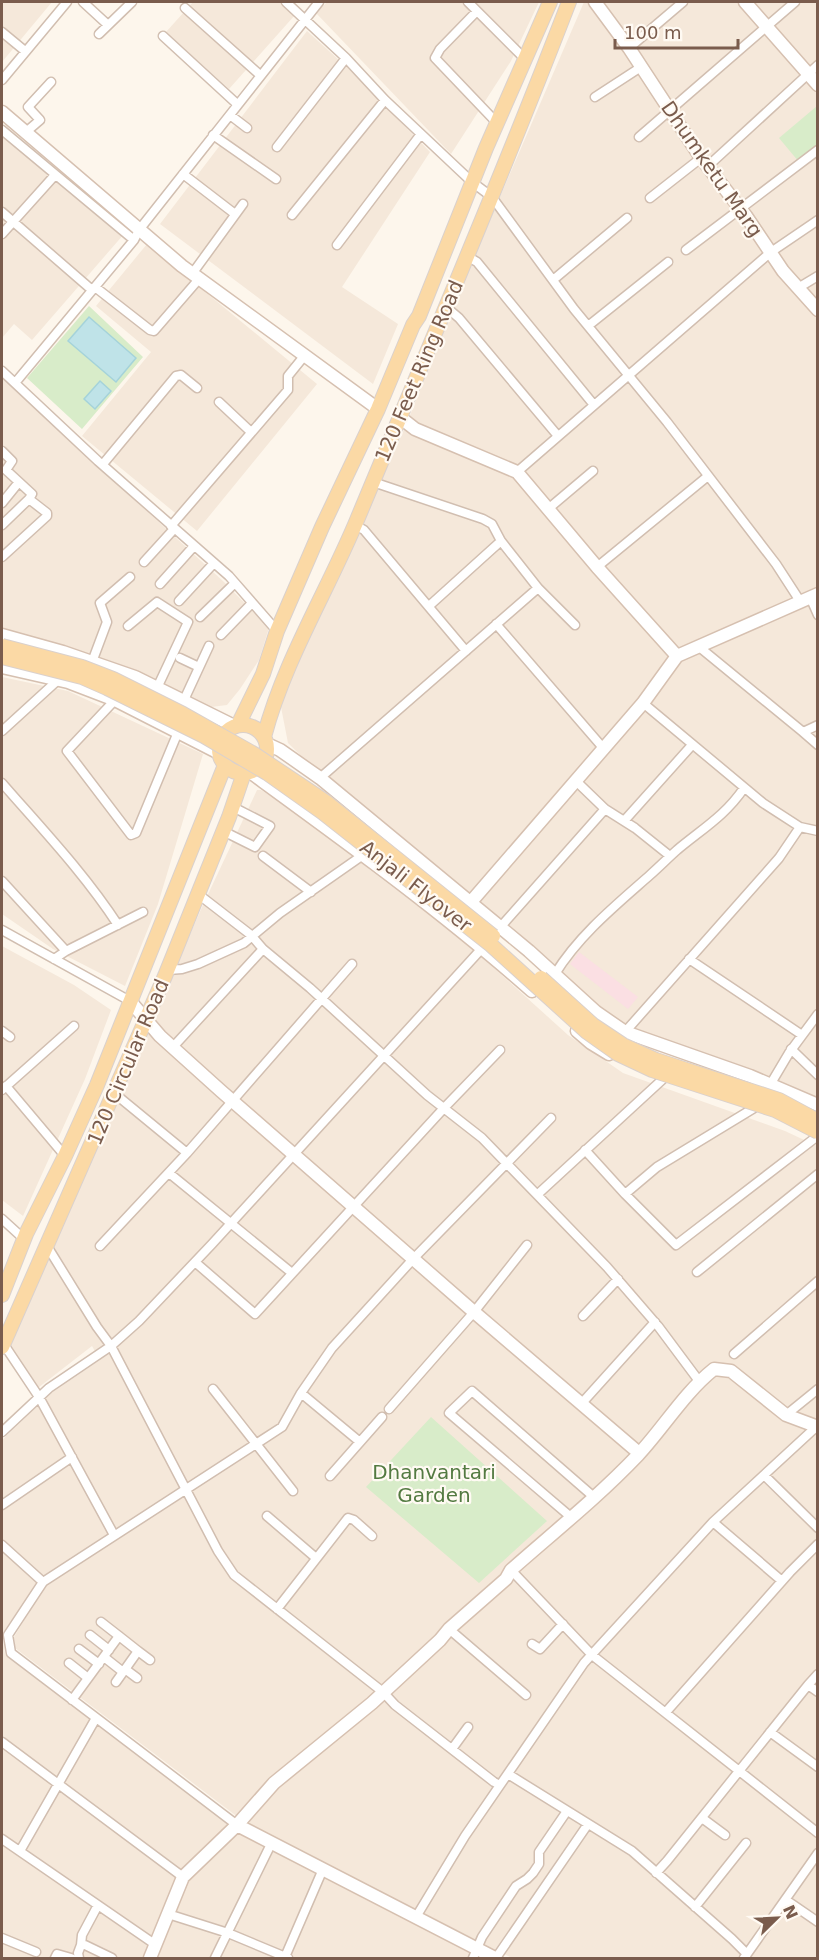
<svg xmlns="http://www.w3.org/2000/svg" width="819" height="1960" font-family="'DejaVu Sans',sans-serif">
	<rect width="100%" height="100%" fill="#fdf6ec"/>
	<path fill="#f5e8da" d="M2 2H52L2 62Z
		M193 2H280L295 15 229 89 166 32Z
		M327 2H539L511 61 451 154 316 13Z
		M584 2H817V1109L634 1037 357 811 288 743 280 702 407 423 455 301Z
		M307 31 350 70 430 152 342 287 398 324 373 384 160 224Z
		M2 128 124 234 32 340 14 324 2 338Z
		M147 244 317 384 197 531 82 436 151 352 96 306Z
		M2 378 224 582 269 628 259 660 240 689 227 705 211 707 187 701 116 665 73 649 2 630Z
		M2 677 68 691 203 754 158 904 125 986 53 949 2 914Z
		M257 790H261L319 826 370 870 463 940 568 1035 623 1073 785 1131 817 1146V1958H512L247 1824 15 1648 14 1637 45 1586 40 1572 2 1544V1440L50 1394 100 1360 92 1346 34 1391 8 1351 202 907Z
		M2 946 74 985 111 1010 85 1079 23 1216 2 1200Z
		M2 1549 38 1582 2 1634 5 1654 224 1821 479 1958H2Z"/>
	<path fill="#fbdfe3" d="M579 952 638 997 628 1009 570 964Z"/>
	<path fill="#d8ecc9" d="M817 106V147L799 162 779 138Z
		M89 306 143 357 82 429 27 378Z
		M431 1417 547 1521 479 1583 366 1487Z"/>
	<path fill="#bfe3e8" stroke="#a5d3da" stroke-width="1.5" d="M89 317 136 358 116 382 68 341Z
		M100 381 111 391 95 409 84 399Z"/>
	<g fill="none" stroke-linecap="round" stroke-linejoin="round">
		<g stroke="#d1beb0" stroke-width="11">
			<path id="street" d="M83 2 108 25
				M286 2 346 58 385 100 472 182 492 197 574 309 667 422 776 564 800 601
				M468 2 525 59
				M185 8 260 75
				M477 11 440 49 435 58 497 123
				M2 32 25 51
				M99 34 132 2
				M163 36 237 104
				M629 48 683 2
				M2 80 67 2
				M595 97 641 67
				M230 115 247 128
				M2 130 134 240 139 230 319 2
				M26 132 40 120 28 107 51 82
				M213 135 276 179
				M639 137 795 2
				M277 147 346 58
				M708 166 818 65
				M183 174 235 214
				M650 198 701 158
				M2 212 92 290
				M292 215 385 100
				M2 234 55 175
				M337 245 421 134
				M686 250 818 150
				M467 256 477 262 594 405
				M192 274 243 204
				M553 280 627 218
				M95 287 150 330 154 331 199 279
				M798 288 818 276
				M446 307 459 318 558 436
				M588 326 668 262
				M2 371 98 461 229 576 277 631
				M15 383 134 240
				M219 402 251 432
				M2 451 12 461 6 470 32 494 29 499
				M103 464 176 376 181 375 197 388
				M517 472 771 252 818 220
				M373 482 483 519 492 524 501 541
				M2 503 19 482
				M548 509 593 471
				M2 525 29 499 47 513V516L2 557
				M355 525 364 530 466 651
				M171 526 288 390V376L305 355
				M144 562 174 529
				M597 567 708 476
				M160 584 194 546
				M810 597 818 615
				M179 601 214 563
				M429 606 501 541 538 588 575 625
				M200 617 235 583
				M496 624 604 749
				M128 626 157 602 188 622 157 688
				M221 635 252 603
				M698 646 803 732 818 725
				M180 658 199 667
				M92 662 107 622 100 603 130 577
				M115 700 67 751 131 835 136 833 178 732
				M184 700 209 646
				M2 731 58 680
				M803 732 818 745
				M320 778 538 588
				M2 783C42 829 84 873 118 925
				M605 809 635 828 670 856
				M624 821 692 745
				M800 827 818 831
				M223 831 255 847 270 826 233 807
				M263 856 311 892
				M2 881 66 951 54 959
				M198 894 251 935 263 949 310 988 427 1095 482 1138 607 1267 658 1326 699 1381
				M2 930 130 1001
				M497 931 605 809 576 781
				M66 951 143 912
				M689 959 802 1035
				M168 970 182 969 198 964 244 943 280 913 363 855
				M555 974C579 935 616 905 650 875 659 867 668 858 677 850 702 829 725 816 744 788
				M2 1031 10 1037
				M625 1032 779 858 800 827 763 803 643 703
				M173 1047 263 949
				M791 1049 818 1075
				M770 1085 789 1053 818 1014
				M6 1086 65 1156
				M2 1090 74 1026
				M114 1093 187 1153
				M585 1150 625 1194 657 1167 754 1108
				M169 1173 292 1273
				M538 1194 663 1079
				M625 1194 676 1245 815 1138
				M2 1219 24 1239
				M47 1246 97 1327 111 1346 218 1551 234 1575 383 1692 395 1705 494 1782 500 1785
				M100 1246 187 1153 352 964
				M195 1262 255 1314 444 1108 500 1050
				M697 1272 818 1174
				M583 1316 618 1279
				M3 1343 39 1397 114 1535
				M734 1354 818 1281
				M213 1389 293 1491
				M301 1393 360 1442
				M582 1403 655 1322
				M389 1409 474 1312 527 1245
				M786 1415 818 1389
				M2 1432 49 1388 111 1346 139 1321 212 1244 485 945
				M764 1475 818 1528
				M330 1476 382 1417
				M2 1505 72 1457
				M267 1516 316 1558
				M572 1518 449 1413 472 1391 595 1498
				M713 1522 782 1581
				M2 1545 43 1582
				M511 1570 592 1655 818 1833
				M277 1609 348 1518 354 1520 372 1536
				M101 1622 119 1636
				M449 1629 526 1695
				M90 1635 109 1650
				M532 1644 540 1649 563 1624
				M79 1649 99 1664
				M138 1651 150 1660
				M104 1657 123 1672
				M69 1663 88 1678
				M125 1669 137 1678
				M818 1674 808 1685 818 1692
				M72 1700 119 1636 138 1651 116 1682
				M666 1712 790 1572 818 1544
				M770 1732 818 1767
				M2 1742 183 1877
				M452 1749 468 1727
				M508 1774 632 1851 732 1939 747 1954 744 1958
				M702 1818 725 1835
				M237 1825 11 1653 8 1635 43 1582 282 1427 301 1393 332 1348 414 1258 551 1118
				M2 1839 156 1945
				M20 1851 96 1718
				M656 1873 667 1861 808 1685
				M786 1900 818 1922
				M695 1907 746 1843
				M168 1914 228 1933 288 1958
				M416 1917 465 1836 584 1663 713 1522 816 1427
				M2 1938 36 1952
				M81 1945 82 1935 98 1905
				M747 1954 818 1853
				M285 1957 323 1869
				M55 1958 57 1954 71 1958
				M79 1958 78 1953 81 1945H85L112 1958
				M215 1958 272 1842
				M473 1958 482 1937 516 1886 527 1879 533 1873 539 1864V1852L567 1811
				M496 1958 588 1824"/>
		</g>
		<g stroke="#d6c0b0" stroke-width="15">
			<path id="secondary" d="M595 2 629 48 701 158 746 216 783 271 818 310
				M745 2 818 85
				M2 112 182 266 378 409
				M401 418 415 429 517 472 597 567 677 656 643 703 470 903
				M2 635 63 652 135 677 234 726
				M677 656 818 594
				M2 667 68 682 115 700 219 753
				M267 744 280 750 320 778 529 951 596 1012 625 1032 750 1076 818 1105
				M250 772C346 842 443 912 532 991
				M130 1001 160 1036 221 1091 474 1312 639 1453
				M577 1031 591 1043 609 1054
				M150 1958 183 1877 237 1825
				M495 1958 237 1825 274 1783 372 1703 440 1640 449 1629 506 1579 511 1570C554 1532 598 1497 638 1455 664 1427 684 1393 714 1369L731 1371 786 1415 818 1427"/>
		</g>
		<g stroke="#dad1cd" stroke-width="16">
			<path id="primary" d="M219 749a24 24 0 1 1 48 0a24 24 0 1 1-48 0Z
				M238 725 263 674 277 631 322 527 378 409 413 325 419 316 486 148 550 2
				M264 737C284 661 327 592 357 520 429 347 502 176 569 2
				M2 1295 26 1234 65 1156 97 1085 225 765
				M2 1347 165 976 229 817 244 773"/>
		</g>
		<use href="#street" stroke="#fff" stroke-width="8"/>
		<use href="#secondary" stroke="#fff" stroke-width="12"/>
		<use href="#primary" stroke="#fbd9a5" stroke-width="14"/>
		<g stroke="#dad1cd" stroke-width="16" stroke-linecap="butt">
			<path id="primary-bridge" d="M2 646 82 667 113 679 183 714 254 754 326 802 493 936
				M2 657 82 677 107 688 204 736 267 773 322 812 491 945 587 1032 618 1054 652 1070 775 1110 818 1132
				M541 978 593 1025 623 1045 656 1060 779 1100 818 1121"/>
		</g>
		<use href="#primary-bridge" stroke="#fbd9a5" stroke-width="14"/>
	</g>
	<g text-anchor="middle" stroke-width="4.5" stroke-linejoin="round" paint-order="stroke">
		<g font-size="20" fill="#7a5c4d" stroke="#fffaf3">
			<text transform="translate(712 169) rotate(55)" y="7">Dhumketu Marg</text>
			<text transform="translate(419 371) rotate(-67)" y="7">120 Feet Ring Road</text>
			<text transform="translate(416 886) rotate(38)" y="7">Anjali Flyover</text>
			<text transform="translate(128 1062) rotate(-67)" y="7">120 Circular Road</text>
		</g>
		<g font-size="20" fill="#537a41" stroke="#fffaf3">
			<text x="434" y="1479">Dhanvantari<tspan x="434" dy="23">Garden</tspan></text>
		</g>
	</g>
	<rect width="819" height="1960" fill="none" stroke="#7a5c4d" stroke-width="6"/>
	<g transform="translate(777 1918) rotate(66)" stroke="#fffaf3" stroke-width="4.5" paint-order="stroke">
	<path d="M0-4.5L10 22L0 15L-10 22Z" fill="#7a5c4d"/>
	<text y="-9" font-size="16" font-weight="bold" text-anchor="middle" fill="#7a5c4d">N</text>
	</g>
	<path d="M615 39v9h123v-9" fill="none" stroke="#7a5c4d" stroke-width="3"/>
	<text x="624" y="39" font-size="18" fill="#7a5c4d" stroke="#fffaf3" stroke-width="4.5" paint-order="stroke">100 m</text>
</svg>
